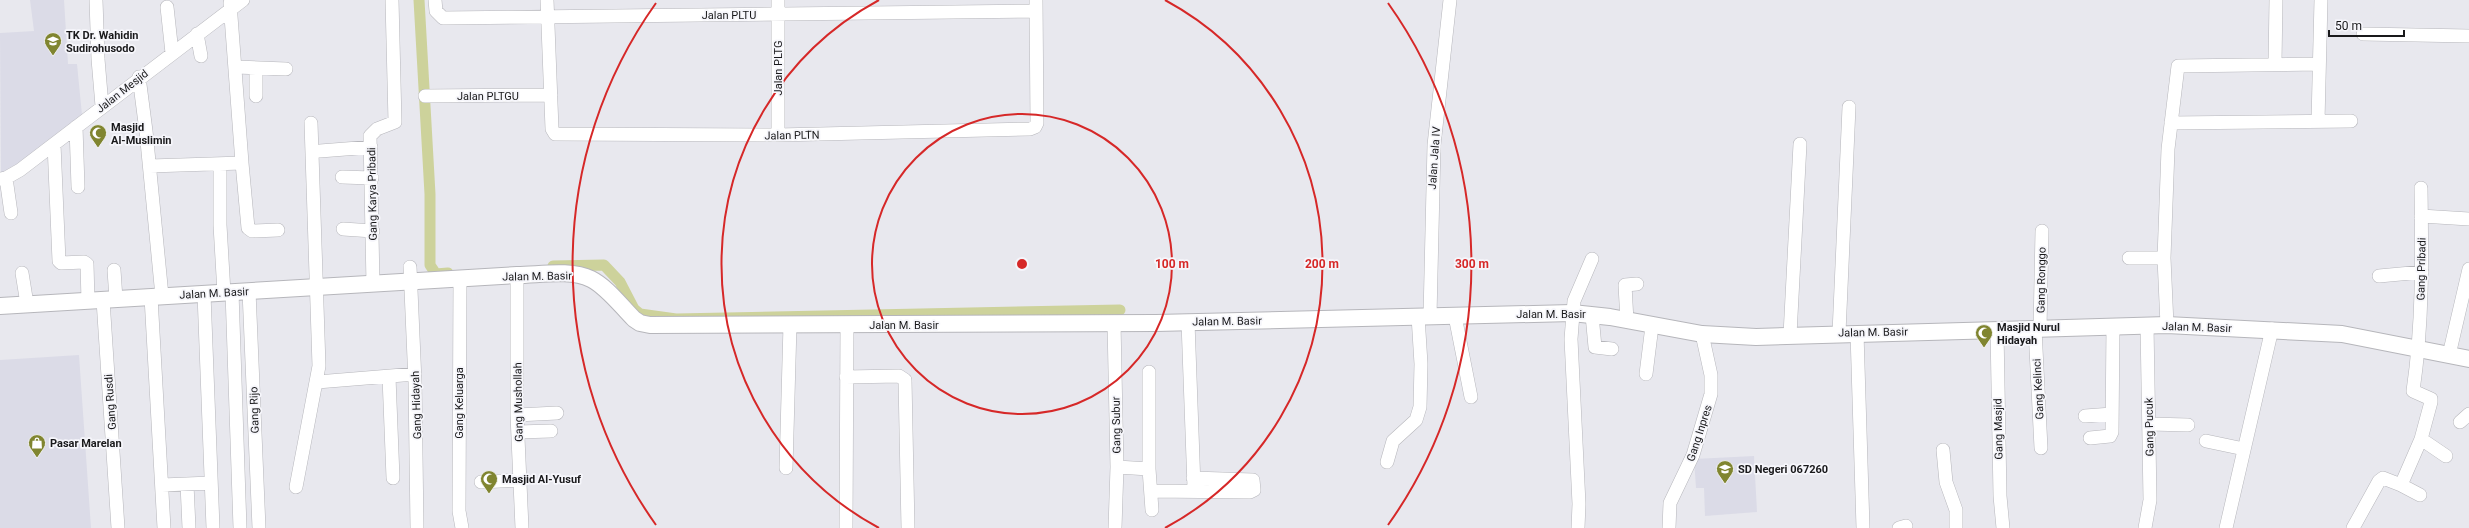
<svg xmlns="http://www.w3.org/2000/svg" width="2469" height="528" font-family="Roboto,sans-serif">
	<rect width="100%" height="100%" fill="#e8e8ee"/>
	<path fill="#dbdbe7" d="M30 0H64L68 64H77L82 115 11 169 1 173 0 33 34 31Z
		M79 355 91 528H0V360Z
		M1754 456 1757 512 1705 516 1704 488H1696L1694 459Z"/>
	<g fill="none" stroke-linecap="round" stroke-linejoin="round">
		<path stroke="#cdd29b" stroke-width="11" d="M419 0 430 194V265L436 274 448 273
			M553 266 604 265 620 282 634 309 640 314 676 319 1120 310"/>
		<g stroke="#b6b6bb" stroke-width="14">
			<path id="minor" d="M96 0 98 59 102 106
				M435 0 436 11 443 18 1036 11
				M547 0 552 129 555 134 778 135 1030 129 1035 127 1037 123 1036 0
				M778 0V135
				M167 7 172 53
				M197 34 201 56
				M2363 34 2469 36
				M2275 63 2276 0
				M236 67 286 69
				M256 68V96
				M139 77 146 131 162 296
				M425 96 551 95
				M2318 121 2321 0
				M2171 123 2351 121
				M76 127 78 187
				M54 144 59 261 61 263 84 262 87 264 88 301
				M320 151 371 147
				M242 163 248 228 252 231 278 230
				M220 164V225L224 293
				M150 166 242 163 230 3
				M342 177 372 178
				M6 178 11 213
				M0 179 6 178 20 170 243 0
				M2421 216 2469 219
				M343 229 373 231
				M2129 258H2164
				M410 267 415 382 417 528
				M114 270 116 299
				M22 273 27 304
				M517 275V415L522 528
				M2379 276 2422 272
				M460 278 459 511 462 528
				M373 284 370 136 377 129 395 122 392 0
				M249 291 259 528
				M232 292 240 528
				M204 294 213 528
				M151 297 164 528
				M103 300 118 528
				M1592 315 1595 347 1612 349
				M1430 316 1434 145 1450 0
				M1455 316 1471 397
				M1627 321 1625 285 1637 284
				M1188 322 1194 487
				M1114 323 1117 467 1115 528
				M2167 325 2164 258 2168 149 2178 66 2319 64
				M2035 329 2041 448
				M2040 329 2042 231
				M1997 330 2000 496 2003 528
				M1839 333 1849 107
				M1857 333 1863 528
				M1790 335 1800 144
				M2449 355 2469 269
				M1149 372V469
				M1646 374 1652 326
				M389 377 393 478
				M846 377 899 376 905 380 908 528
				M317 382 415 374
				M517 415 557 413
				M2085 416 2112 414
				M2460 422 2469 414
				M2150 424 2188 425
				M518 432 551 431
				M2090 438 2110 436 2112 432 2113 326
				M2421 439 2446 456
				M2206 441 2244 449
				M1943 450 1946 482 1956 510V528
				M1387 462 1393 441 1416 420 1420 407 1421 364 1418 316
				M1117 467 1149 469 1152 510
				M786 468 790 325
				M481 482 520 480
				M187 484 189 528
				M162 485 211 483
				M2401 485 2420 495
				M296 487 319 366 311 123
				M1151 491 1250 492 1254 490 1253 480 1193 478
				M846 528 847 325
				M1578 528 1579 504 1571 339 1574 301 1592 259
				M1669 528 1670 503 1693 455 1711 394V375L1702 334
				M1899 528 1906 526
				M2145 528 2150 500 2147 325
				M2226 528 2272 329
				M2353 528 2379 481 2383 478 2401 485 2421 439 2431 402V399L2413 391C2423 323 2422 256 2421 188"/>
		</g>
		<g stroke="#b6b6bb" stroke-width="18">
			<path id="major" d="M0 306 517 275C539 275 570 269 591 279 607 287 621 306 634 319L640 323 650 325 1156 323 1572 313 1610 317 1702 334 1756 337 2167 325 2342 334 2469 359"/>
		</g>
		<use href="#minor" stroke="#fff" stroke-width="13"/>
		<use href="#major" stroke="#fff" stroke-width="16"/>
	</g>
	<g fill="none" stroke="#d62828" stroke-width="2">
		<circle cx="1022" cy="264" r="150"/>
		<path d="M879 528A300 300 0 0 1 879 0M1165 0A300 300 0 0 1 1165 528"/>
		<path d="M656 525A450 450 0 0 1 656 3M1388 3A450 450 0 0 1 1388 525"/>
	</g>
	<defs>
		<g id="school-pin" transform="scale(0.9)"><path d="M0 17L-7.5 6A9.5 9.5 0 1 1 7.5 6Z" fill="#808530" stroke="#f6f6fb"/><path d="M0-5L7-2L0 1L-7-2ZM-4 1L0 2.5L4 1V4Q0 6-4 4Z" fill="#fff"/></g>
		<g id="mosque-pin" transform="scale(0.9)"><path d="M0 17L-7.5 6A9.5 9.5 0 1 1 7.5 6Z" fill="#808530" stroke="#f6f6fb"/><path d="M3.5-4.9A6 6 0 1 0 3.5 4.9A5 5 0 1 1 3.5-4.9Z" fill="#fff"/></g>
		<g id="shop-pin" transform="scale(0.9)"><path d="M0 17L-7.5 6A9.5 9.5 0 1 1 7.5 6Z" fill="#808530" stroke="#f6f6fb"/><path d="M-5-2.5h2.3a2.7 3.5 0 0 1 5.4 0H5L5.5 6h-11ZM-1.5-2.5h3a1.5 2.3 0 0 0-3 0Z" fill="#fff"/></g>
	</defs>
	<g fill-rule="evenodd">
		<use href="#school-pin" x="53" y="41"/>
		<use href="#mosque-pin" x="98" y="133"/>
		<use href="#mosque-pin" x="1984" y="333"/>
		<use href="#shop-pin" x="37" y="443"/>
		<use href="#school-pin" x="1725" y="469"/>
		<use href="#mosque-pin" x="489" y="479"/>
	</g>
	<g text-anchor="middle" stroke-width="3.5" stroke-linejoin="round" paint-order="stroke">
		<g font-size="11" fill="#19191b" stroke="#f6f6fb">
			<text x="729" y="19">Jalan PLTU</text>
			<text transform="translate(778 68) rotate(-90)" y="4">Jalan PLTG</text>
			<text transform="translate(122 91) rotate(-38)" y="4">Jalan Mesjid</text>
			<text x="488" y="100">Jalan PLTGU</text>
			<text transform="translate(792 135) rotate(-1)" y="4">Jalan PLTN</text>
			<text transform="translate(1434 158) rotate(-86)" y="4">Jalan Jala IV</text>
			<text transform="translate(372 194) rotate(-91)" y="4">Gang Karya Pribadi</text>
			<text transform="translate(2421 269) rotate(-89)" y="4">Gang Pribadi</text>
			<text transform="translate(537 276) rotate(-1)" y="4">Jalan M. Basir</text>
			<text transform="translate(2041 280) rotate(-89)" y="4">Gang Ronggo</text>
			<text transform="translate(214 293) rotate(-3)" y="4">Jalan M. Basir</text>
			<text x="1551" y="318">Jalan M. Basir</text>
			<text transform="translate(1227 321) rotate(-1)" y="4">Jalan M. Basir</text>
			<text x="904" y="329">Jalan M. Basir</text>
			<text transform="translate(2197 327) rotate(2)" y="4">Jalan M. Basir</text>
			<text transform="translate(1873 332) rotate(-1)" y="4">Jalan M. Basir</text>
			<text transform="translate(2038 389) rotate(-93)" y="4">Gang Kelinci</text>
			<text transform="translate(110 402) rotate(-94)" y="4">Gang Rusdi</text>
			<text transform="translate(518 402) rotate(-91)" y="4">Gang Mushollah</text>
			<text transform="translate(459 403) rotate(-90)" y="4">Gang Keluarga</text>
			<text transform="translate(416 405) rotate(-92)" y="4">Gang Hidayah</text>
			<text transform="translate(254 410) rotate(-92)" y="4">Gang Rijo</text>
			<text transform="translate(1116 425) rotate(-91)" y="4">Gang Subur</text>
			<text transform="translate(2149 427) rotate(-91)" y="4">Gang Pucuk</text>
			<text transform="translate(1998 429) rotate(-91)" y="4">Gang Masjid</text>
			<text transform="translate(1699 433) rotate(-72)" y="4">Gang Inpres</text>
		</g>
		<g font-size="11" font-weight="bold" fill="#19191b" stroke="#f6f6fb" text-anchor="start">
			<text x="66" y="39">TK Dr. Wahidin<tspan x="66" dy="13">Sudirohusodo</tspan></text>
			<text x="111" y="131">Masjid<tspan x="111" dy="13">Al-Muslimin</tspan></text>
			<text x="1997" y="331">Masjid Nurul<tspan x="1997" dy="13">Hidayah</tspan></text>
			<text x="50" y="447">Pasar Marelan</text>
			<text x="1738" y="473">SD Negeri 067260</text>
			<text x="502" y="483">Masjid Al-Yusuf</text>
		</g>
	</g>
	<circle cx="1022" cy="264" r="6" fill="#d62828" stroke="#f6f6fb" stroke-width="2"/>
	<g font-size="12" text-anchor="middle" font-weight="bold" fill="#d62828" stroke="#f6f6fb" stroke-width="3.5" stroke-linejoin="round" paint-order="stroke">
		<text x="1172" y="268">100 m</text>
		<text x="1322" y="268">200 m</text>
		<text x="1472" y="268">300 m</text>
	</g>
	<path d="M2329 30v6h75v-6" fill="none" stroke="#19191b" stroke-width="2"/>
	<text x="2335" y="30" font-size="12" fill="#19191b" stroke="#f6f6fb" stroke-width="3" paint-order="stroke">50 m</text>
</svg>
